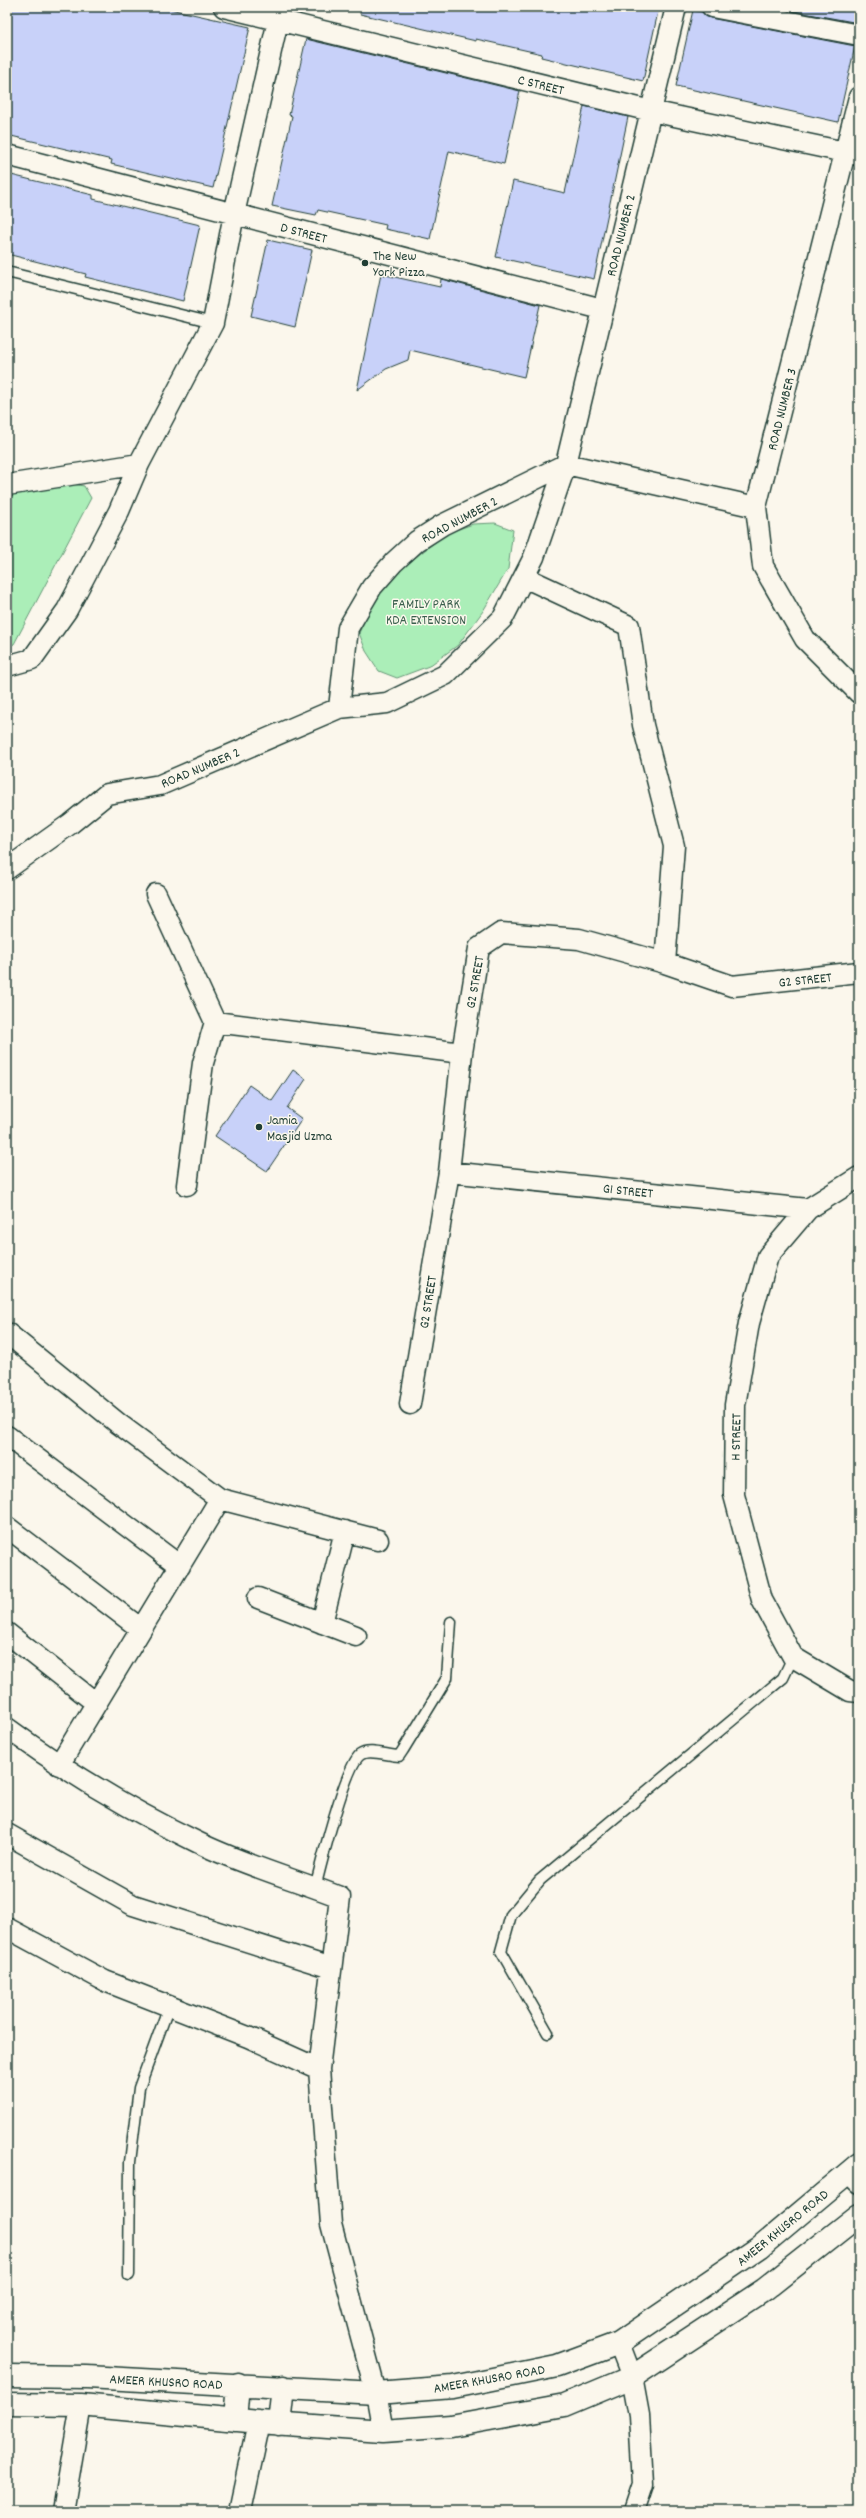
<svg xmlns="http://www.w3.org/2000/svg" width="866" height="2518" font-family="Dekko,sans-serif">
	<rect width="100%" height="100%" fill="#fbf7ec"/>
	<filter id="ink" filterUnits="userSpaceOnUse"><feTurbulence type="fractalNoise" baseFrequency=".025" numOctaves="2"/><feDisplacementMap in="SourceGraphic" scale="8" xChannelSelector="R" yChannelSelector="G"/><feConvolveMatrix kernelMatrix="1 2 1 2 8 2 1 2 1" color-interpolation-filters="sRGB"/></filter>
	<g filter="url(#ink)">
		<path fill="#abeeb8" stroke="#659676" d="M65 483 84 486 91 498 14 644 7 647V493Z
			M495 523 513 530 508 569 483 611 458 645 429 666 397 678 379 671 366 651 359 633 373 601 394 575 421 553 447 533 473 524Z"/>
		<path fill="#c8d1f9" stroke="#1f3d34" d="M7 7H161L250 27 213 188 111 164 112 160 7 135Z
			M361 7H659L643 81 541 57 542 54 476 39V41L360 14Z
			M787 7H859V23L787 10Z
			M693 10 702 12 710 18 855 46 838 122 676 86Z
			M306 39 520 91 504 164 449 151 430 239 385 229 386 225 318 210 316 215 272 206 292 116 289 115Z
			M584 106 628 117 594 279 496 257 513 181 565 193Z
			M7 174 93 195V199L200 225 183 301 85 277 86 274 7 254Z
			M268 240 312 250 295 327 251 316Z
			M381 274 440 287 441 279 540 305 524 377 410 350 408 360 386 369 357 390Z
			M293 1070 306 1079 287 1108 302 1119 267 1171 215 1136 249 1085 272 1101Z"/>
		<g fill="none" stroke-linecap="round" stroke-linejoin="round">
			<g stroke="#1f3d34" stroke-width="13">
				<path id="lane" d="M7 272 213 323
					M315 1888C321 1864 345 1767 360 1755 369 1748 388 1756 399 1756L403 1750 447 1678 451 1622
					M548 2033 501 1951 511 1915 540 1880 783 1678 793 1657
					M129 2275 130 2162 139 2088 169 2006"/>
			</g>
			<g stroke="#1f3d34" stroke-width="23">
				<path id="street" d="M224 7 651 111 859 155
					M712 7 859 35
					M859 97 756 507 763 566 805 639 859 693
					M7 155 602 309
					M7 485 139 464
					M524 577 629 626 643 725 674 846 665 963
					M7 666 32 659 67 610 119 511 139 464 213 323 234 214 281 7
					M339 708 348 628 372 587 394 562 417 541 442 525 566 464 756 507
					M7 869 70 824 107 794 160 785 339 708 387 703 445 675 503 618 534 557 566 464 676 7
					M156 894 215 1022
					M449 1172 808 1209
					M859 1177 808 1209 768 1256 749 1323 735 1405 734 1495 762 1600 793 1657 850 1691 859 1692
					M187 1185 203 1063 215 1022 462 1053
					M7 1333 119 1424 220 1499 378 1540
					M410 1404 449 1172 462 1053 479 948 501 933 579 939 665 963 732 986 859 972
					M7 1436 180 1566
					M7 1527 141 1629
					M258 1598 356 1636
					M322 1623 345 1531
					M7 1633 96 1703
					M7 1728C67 1772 132 1811 199 1843 244 1865 294 1879 340 1897L319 2069 331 2224 376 2393 383 2431
					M59 1765 220 1499
					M7 1834 133 1905 331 1968
					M7 1928 105 1981 248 2037 319 2069
					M848 2173 859 2184
					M619 2343 632 2377 639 2415 643 2484 634 2511
					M63 2511 81 2405"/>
			</g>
			<g stroke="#1f3d34" stroke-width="25">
				<path id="secondary" d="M7 2376 87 2377 376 2393 453 2387 557 2366 619 2343 760 2247 859 2164
					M7 2404 81 2405 259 2422 383 2431 451 2426 565 2405 632 2377 764 2290 859 2215
					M235 2420 238 2384
					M279 2424 283 2387
					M240 2511 259 2422"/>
			</g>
			<use href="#lane" stroke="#fbf7ec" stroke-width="10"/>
			<use href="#street" stroke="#fbf7ec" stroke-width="20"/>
			<use href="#secondary" stroke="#fbf7ec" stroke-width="22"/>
		</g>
	</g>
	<g fill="#1f3d34" stroke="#fbf7ec" stroke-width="1.5">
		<circle cx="365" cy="263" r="4"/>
		<circle cx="259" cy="1127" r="4"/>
	</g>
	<g text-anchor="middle" stroke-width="3" stroke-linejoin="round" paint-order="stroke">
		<g font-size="14" fill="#1f3d34" stroke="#fbf7ec">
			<text transform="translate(541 84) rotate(14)" y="5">C STREET</text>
			<text transform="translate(304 232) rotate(15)" y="5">D STREET</text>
			<text transform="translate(620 235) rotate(-76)" y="5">ROAD NUMBER 2</text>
			<text transform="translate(781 409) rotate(-76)" y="5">ROAD NUMBER 3</text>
			<text transform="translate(459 519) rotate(-28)" y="5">ROAD NUMBER 2</text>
			<text transform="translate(200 767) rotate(-23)" y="5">ROAD NUMBER 2</text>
			<text transform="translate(805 979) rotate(-6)" y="5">G2 STREET</text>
			<text transform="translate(474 982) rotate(-80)" y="5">G2 STREET</text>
			<text transform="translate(628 1190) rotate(6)" y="5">G1 STREET</text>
			<text transform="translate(427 1302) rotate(-81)" y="5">G2 STREET</text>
			<text transform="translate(735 1437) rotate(-89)" y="5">H STREET</text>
			<text transform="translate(782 2227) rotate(-39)" y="5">AMEER KHUSRO ROAD</text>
			<text transform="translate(489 2378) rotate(-10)" y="5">AMEER KHUSRO ROAD</text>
			<text transform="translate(166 2381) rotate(3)" y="5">AMEER KHUSRO ROAD</text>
		</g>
		<g font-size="14" fill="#1f3d34" stroke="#fbf7ec" text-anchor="start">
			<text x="373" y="260">The New<tspan x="373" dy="16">York Pizza</tspan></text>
			<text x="267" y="1124">Jamia<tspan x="267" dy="16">Masjid Uzma</tspan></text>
		</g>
		<g font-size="14" fill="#3b604e" stroke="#fbf7ec">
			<text x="426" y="608">FAMILY PARK<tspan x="426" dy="16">KDA EXTENSION</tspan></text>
		</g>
	</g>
	<rect width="866" height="2518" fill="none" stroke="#fbf7ec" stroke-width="24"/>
	<rect x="12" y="12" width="842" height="2494" fill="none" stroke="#1f3d34" stroke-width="1.5" filter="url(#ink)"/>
</svg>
